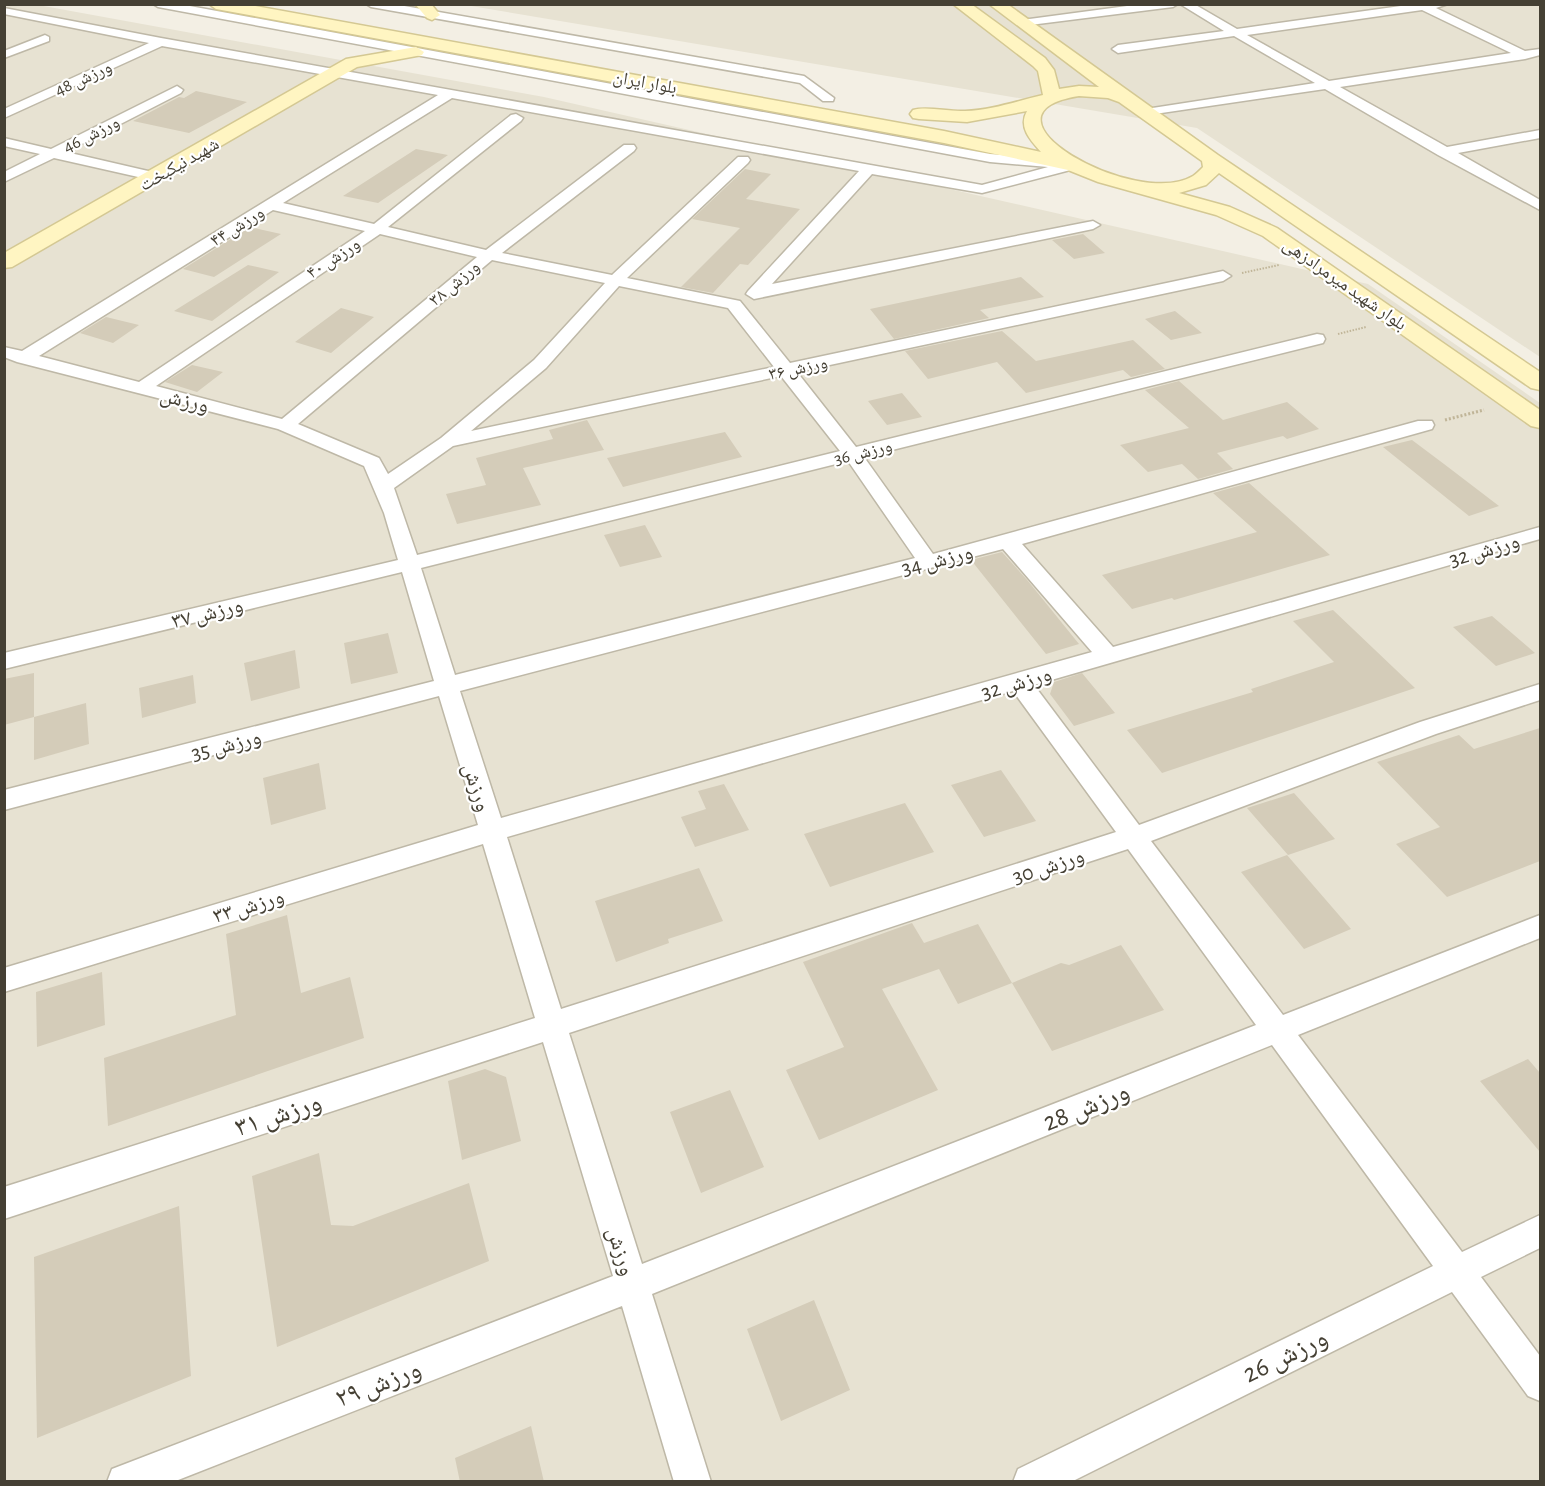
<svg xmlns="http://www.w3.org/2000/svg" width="1545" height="1486" font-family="'Alegreya Sans','Noto Naskh Arabic',sans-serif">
	<rect width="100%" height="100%" fill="#f3efe4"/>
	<path fill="#e7e2d2" d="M5 5H38L544 97 1368 284 1540 403V1481L5 1482Z
		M465 5H1540V357L1197 128Z"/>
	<path fill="#d4ccb9" d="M196 91 247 102 189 133 133 121 179 97 184 98Z
		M416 149 448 155 378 203 343 196Z
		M745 169 771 174 746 199 800 209 748 265 740 264 713 293 681 287 740 228 692 219Z
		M250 227 281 234 214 277 183 269Z
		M1083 234 1105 253 1074 259 1052 240Z
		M248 265 279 272 212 321 174 311Z
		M1021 277 1044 297 980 310 989 318 894 339 870 309Z
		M341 308 374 317 331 353 295 342Z
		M1175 311 1202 333 1171 340 1145 319Z
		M106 317 139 325 113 343 80 333Z
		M1002 331 1036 361 1133 340 1165 369 1131 377 1123 370 1026 393 997 362 928 379 905 351Z
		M192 365 223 372 197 392 165 382Z
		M1179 381 1223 420 1287 402 1319 429 1287 439 1283 436 1217 453 1233 469 1198 479 1182 464 1148 472 1120 445 1189 428 1145 390Z
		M902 393 922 417 887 425 868 401Z
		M587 420 604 450 523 468 541 505 457 524 446 494 486 485 476 458 553 439 549 430Z
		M725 432 742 457 623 487 607 458Z
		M1412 440 1444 464 1499 506 1469 516 1383 447Z
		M1249 483 1330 555 1174 600 1172 598 1132 609 1102 575 1257 532 1213 493Z
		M645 525 662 557 620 567 604 535Z
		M1002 552 1028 581 1079 644 1046 654 971 560Z
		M1333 610 1415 688 1162 773 1127 730 1253 692 1251 689 1334 662 1293 621Z
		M1492 616 1535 653 1496 666 1453 627Z
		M388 633 398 673 351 684 344 643Z
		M295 650 300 688 251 701 244 663Z
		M34 673V717L4 725V679Z
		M1082 673 1115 713 1074 726 1050 694 1054 682Z
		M193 675 196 703 142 718 139 688Z
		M86 703 89 744 34 760V717Z
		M1540 728V861L1447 897 1396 844 1440 827 1377 762 1459 735 1474 749Z
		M319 763 326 809 271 825 263 778Z
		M1001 770 1036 821 984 837 951 785Z
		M724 784 749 830 695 847 681 817 706 809 698 791Z
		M1294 793 1335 839 1288 855 1247 808Z
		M905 803 934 852 830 887 804 834Z
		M1287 855 1351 929 1304 949 1241 872Z
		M699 868 723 921 668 939 669 943 616 962 595 901Z
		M287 915 301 993 350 977 364 1038 108 1126 104 1058 236 1015 226 934Z
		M912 923 924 943 978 924 1012 983 958 1004 939 969 882 989 938 1090 819 1140 786 1070 844 1047 803 962Z
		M1121 945 1164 1010 1052 1051 1012 983 1061 963 1069 965Z
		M102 972 105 1025 37 1047 36 992Z
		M1528 1059 1540 1073V1152L1480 1081Z
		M485 1069 506 1077 521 1141 462 1160 448 1081Z
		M730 1090 764 1167 701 1193 670 1112Z
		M319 1153 331 1225 353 1226 469 1183 489 1261 277 1347 252 1176Z
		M179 1206 191 1376 37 1438 34 1257Z
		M814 1300 850 1390 781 1421 747 1329Z
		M531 1426 544 1482H460L455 1458Z"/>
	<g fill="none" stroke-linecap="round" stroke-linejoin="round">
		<g stroke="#beb8a7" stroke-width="3">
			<path id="street" d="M153 4H179L990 154 1057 160 1063 163 1078 162 1080 165 1078 168 982 193 872 174 772 284 1093 221 1100 225 1093 229 754 299 746 294 748 291 859 171 452 98 283 203 374 224 511 115 516 114 523 118 521 121 388 227 486 250 624 145H634L636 148 634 151 502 253 612 275 738 157H748L750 160 748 163 627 278 740 301 790 363 1223 271 1231 276 1223 281 797 372 856 447 1317 334 1323 335 1325 339 1323 343 864 457 933 554 1418 421H1432L1434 425 1432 429 1022 544 1113 647 1540 527V539L1034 685 1139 825 1420 722 1540 684V700L1436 734 1151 841 1283 1015 1540 915V938L1298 1035 1462 1252 1540 1215V1248L1481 1277 1540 1356V1401L1528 1396 1452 1292 1071 1482H1013L1018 1469 1433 1266 1272 1045 652 1294 711 1482H674L622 1306 173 1482H107L112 1469 125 1464 613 1276 543 1042 4 1219V1187L535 1018 483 844 4 992V968L478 825 439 696 4 810V790L434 681 402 572 4 669V653L398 560 384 513 364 466 278 429 17 362 4 357V347L22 351 438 95 162 46 4 118V109L149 43 4 14V8L161 38 982 185 1048 167 990 162 158 7ZM273 210 365 231 139 382 39 356ZM380 234 477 257 282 419 156 386ZM492 260 605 283 534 360 441 438 388 474 379 458 298 424ZM619 286 728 308 774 367 471 431 546 368ZM781 376 840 451 417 555 394 488 453 446ZM848 461 915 558 455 675 421 568ZM1003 549 1092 652 501 818 460 691ZM1013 691 1116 832 561 1009 507 837ZM1128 849 1256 1025 642 1264 569 1033Z
				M366 4H393L804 76 834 98 833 101H823L800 83 371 7Z
				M1142 4H1178L1173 7 1022 26 1016 23 1022 20Z
				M1180 4H1194L1237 29 1415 4H1448L1436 8 1525 51 1540 49V55L1525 59 1340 87 1447 147 1540 130V138L1458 153 1540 200V210L1438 155 1325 89 1141 116 1139 113 1141 110 1146 109 1315 83 1234 36 1118 53 1112 49 1118 45 1224 31ZM1422 10 1511 53 1329 81 1247 35Z
				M45 35 49 37V41L4 58V51Z
				M177 86 183 90 181 93 66 152 161 174 163 177 161 180 156 181 54 158 4 182V172L40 154 4 146V138L51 149Z"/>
		</g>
		<g stroke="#d4c893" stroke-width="3">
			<path id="secondary" d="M209 4H244L944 131 1041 152C1030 140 1018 127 1027 111L967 122 919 119 913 118 910 114 913 110C928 106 948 112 965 111 992 110 1017 101 1043 95L1038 71 1033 66 953 4H971L1045 58 1054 70 1059 89 1079 86 1099 87 989 4H1007L1218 155 1540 372V390L1531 388 1219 173 1206 185 1179 193 1230 207 1277 228 1540 410V428L1531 426 1263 236 1216 215 1098 182 1068 170 944 143 216 9ZM1079 96 1108 98 1119 102 1202 161 1203 167C1200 170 1196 174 1193 176 1136 210 965 114 1079 96Z
				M415 4H431L440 15 432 20 427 18Z
				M416 47 424 52 422 55 357 67 12 267 4 268V253L346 59Z"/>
		</g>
		<path stroke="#c0b598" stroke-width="2" stroke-dasharray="1.5 1.5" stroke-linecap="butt" d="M1242 273 1279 265
			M1338 334 1366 327"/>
		<path stroke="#c0b598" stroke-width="3" stroke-dasharray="2 2" stroke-linecap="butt" d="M1445 420 1484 410"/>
		<use href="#street" fill="#fff" fill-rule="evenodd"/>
		<use href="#secondary" fill="#fff5c2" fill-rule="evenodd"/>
	</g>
	<g text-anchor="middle" stroke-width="4.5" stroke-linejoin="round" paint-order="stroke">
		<g font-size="18" fill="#454034" stroke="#fff">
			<text transform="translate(83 78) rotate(-25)" y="6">ورزش 48</text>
			<text transform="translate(645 82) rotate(10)" y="6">بلوار ایران</text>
			<text transform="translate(91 134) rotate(-27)" y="6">ورزش 46</text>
			<text transform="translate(179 164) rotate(-30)" y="6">شهید نیکبخت</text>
			<text transform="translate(237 226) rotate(-32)" y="6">ورزش ۴۴</text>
			<text transform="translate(333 258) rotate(-33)" y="6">ورزش ۴۰</text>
			<text transform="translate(454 283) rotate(-40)" y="6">ورزش ۳۸</text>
			<text transform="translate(1345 284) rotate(35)" y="6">بلوار شهید میرمرادزهی</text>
			<text transform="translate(798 368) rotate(-12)" y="6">ورزش ۳۶</text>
			<text transform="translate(863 452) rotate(-14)" y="6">ورزش 36</text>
		</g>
		<g font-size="22" fill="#454034" stroke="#fff">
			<text transform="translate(185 399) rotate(14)" y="8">ورزش</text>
			<text transform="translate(1484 549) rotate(-16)" y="8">ورزش 32</text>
			<text transform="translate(937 559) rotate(-14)" y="8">ورزش 34</text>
			<text transform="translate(207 612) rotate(-14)" y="8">ورزش ۳۷</text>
			<text transform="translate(1016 682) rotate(-16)" y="8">ورزش 32</text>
			<text transform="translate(226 744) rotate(-14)" y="8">ورزش 35</text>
			<text transform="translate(478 787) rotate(73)" y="8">ورزش</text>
			<text transform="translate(1048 865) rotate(-18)" y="8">ورزش 30</text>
			<text transform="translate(248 905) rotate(-17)" y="8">ورزش ۳۳</text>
			<text transform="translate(622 1251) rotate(73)" y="8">ورزش</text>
		</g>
		<g font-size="27" fill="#454034" stroke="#fff">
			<text transform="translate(1086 1106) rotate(-22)" y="9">ورزش 28</text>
			<text transform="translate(278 1114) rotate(-18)" y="9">ورزش ۳۱</text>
			<text transform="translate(1285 1355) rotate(-26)" y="9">ورزش 26</text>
			<text transform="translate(378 1383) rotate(-21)" y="9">ورزش ۲۹</text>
		</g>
	</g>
	<rect width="1545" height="1486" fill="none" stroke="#454034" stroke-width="12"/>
</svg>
